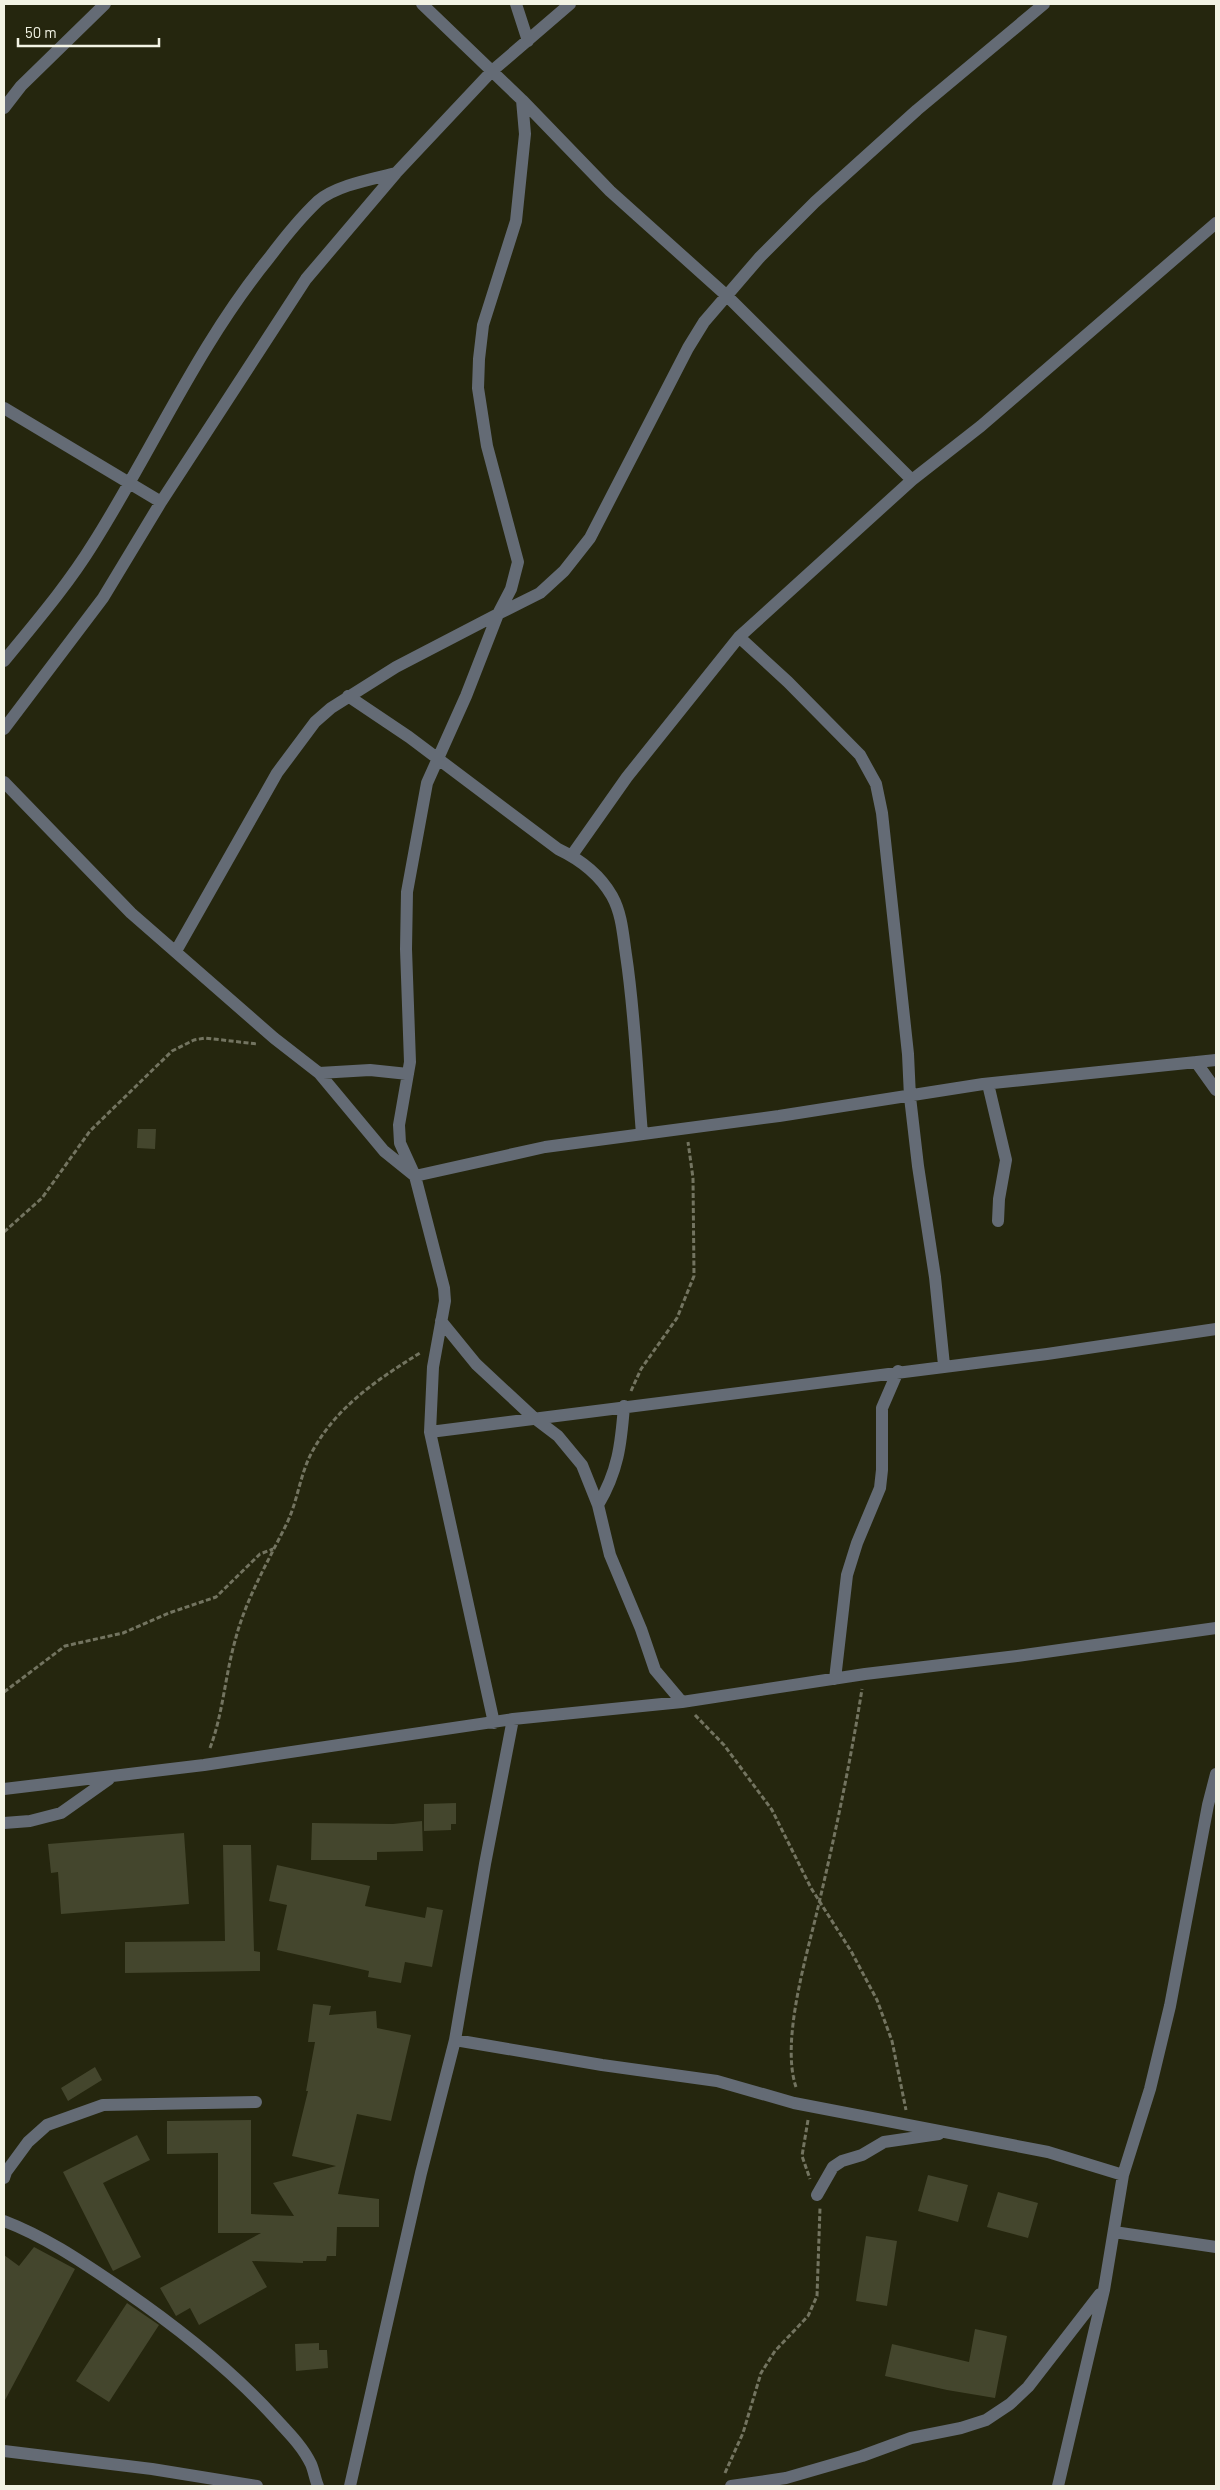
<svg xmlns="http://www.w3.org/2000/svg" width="1220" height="2490" font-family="Barlow,sans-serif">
	<rect width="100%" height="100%" fill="#25260e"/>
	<path fill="#44462d" d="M138 1129H156L155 1149 137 1148Z
		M456 1803V1824H451V1830L424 1831V1804Z
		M422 1821 423 1851 377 1852V1860H311L312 1823 393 1824Z
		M184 1833 189 1904 61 1914 58 1872 51 1873 48 1844Z
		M223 1845H251L254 1951 260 1952V1971L125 1973V1942L225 1941Z
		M277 1865 370 1886 365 1906 425 1918 427 1907 443 1910 432 1967 405 1962 401 1983 368 1977 369 1971 277 1950 287 1905 269 1901Z
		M313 2004 331 2006 329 2015 376 2011 377 2028 411 2035 391 2121 357 2114 338 2194 379 2199V2227H337L336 2256H327L326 2261H303V2263L252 2261 267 2287 199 2325 190 2308 176 2316 160 2288 261 2233H218V2153L167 2154V2121L251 2120V2214L294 2216 273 2183 336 2166 292 2156 308 2091H306L315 2042H308Z
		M95 2067 102 2080 68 2101 61 2088Z
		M137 2135 150 2160 103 2183 141 2257 113 2271 63 2172Z
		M928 2175 968 2185 958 2222 918 2211Z
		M998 2192 1038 2203 1028 2238 987 2227Z
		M866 2236 897 2241 887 2306 856 2301Z
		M34 2247 75 2269 4 2402V2255L19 2266Z
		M127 2303 159 2325 109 2402 76 2381Z
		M975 2329 1007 2336 995 2398 947 2390 885 2376 892 2344 969 2362Z
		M319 2343V2350H327L328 2368 296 2371 295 2344Z"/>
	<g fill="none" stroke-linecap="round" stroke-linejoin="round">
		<path stroke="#737460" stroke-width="3" stroke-dasharray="5 2.5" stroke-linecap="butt" d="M4 1232 42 1198 90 1131 172 1051 194 1040 205 1038 257 1044
			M631 1391 641 1369 677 1318 694 1276 693 1178 688 1142
			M4 1692 65 1646 123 1633 169 1613 216 1597 260 1554 273 1549
			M695 1715 724 1745 772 1810 811 1888 851 1951 877 2000 892 2041 906 2110
			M210 1748C223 1714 225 1676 235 1641 246 1598 268 1562 287 1523 298 1500 300 1474 312 1452 336 1407 378 1379 420 1353
			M796 2087C781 2043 805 1961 816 1916 834 1840 850 1765 862 1689
			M808 2120 802 2156 810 2179
			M725 2473 743 2433 761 2373 775 2351 808 2316 817 2296 820 2208"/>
		<path stroke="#646b75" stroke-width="12" d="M422 4 522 100 610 191 727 296 912 480
			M516 4 528 41
			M4 108 21 86 105 4
			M4 408 161 502
			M739 637 788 682 860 755 876 784 882 813 908 1054 910 1097 918 1166 935 1277 944 1365
			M4 661C35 623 67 586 93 544 153 449 198 345 269 258 284 238 300 218 318 201 337 185 373 179 396 173
			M348 696 409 737 558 849C579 859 600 875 612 896 622 914 623 935 626 955 635 1014 637 1074 642 1134
			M4 729 103 598 161 502 306 279 396 173 492 71 570 4
			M4 782 131 913 274 1038 319 1073 384 1151 415 1176 545 1147 779 1116 983 1084 1216 1060
			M572 855 627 777 739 637 912 480 981 426 1216 223
			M176 951 277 773 315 722 331 708 396 667 498 614 511 589 518 562 487 446 478 388 479 359 483 325 516 221 525 134 522 100
			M1196 1062 1216 1090
			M319 1073 370 1070 408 1074
			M988 1084 1006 1160 999 1199 998 1221
			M441 1321 476 1364 533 1417 558 1436 582 1465 598 1505 610 1555 641 1629 655 1670 682 1702
			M430 1432 1047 1354 1216 1329
			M598 1505C618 1471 621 1445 624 1406
			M835 1679 847 1575 857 1543 880 1488 882 1470V1408L898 1371
			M494 1723 430 1432 433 1367 445 1301 444 1288 415 1176 400 1143 399 1125 410 1062 406 949 407 892 427 783 466 696 498 614 540 593 564 571 590 538 688 348 704 322 760 257 815 202 917 110 1044 4
			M4 1789 204 1765 513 1719 682 1702 865 1674 1017 1656 1216 1628
			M4 1823 30 1821 61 1813 109 1779
			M455 2040 602 2065 717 2081 794 2103 1048 2152 1123 2175
			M4 2178 6 2172 28 2142 47 2125 103 2105 256 2102
			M817 2195 833 2167 842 2161 862 2155 884 2142 939 2134
			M4 2221C46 2237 82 2262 119 2287 176 2326 230 2368 276 2419 289 2433 303 2447 311 2464 314 2471 315 2479 318 2486
			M1114 2232 1216 2247
			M4 2451 152 2469 257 2486
			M350 2486 421 2173 455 2040 485 1864 513 1719
			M731 2486 786 2478 862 2456 911 2438 961 2428 986 2420 1010 2404 1028 2387 1100 2294
			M1058 2486 1104 2290 1123 2175 1150 2089 1170 2006 1208 1805 1216 1774"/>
	</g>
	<rect width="1220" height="2490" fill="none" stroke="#f2f3e4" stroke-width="10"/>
	<path d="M18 38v8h141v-8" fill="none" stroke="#f2f3e4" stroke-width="2.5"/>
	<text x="25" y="38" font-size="15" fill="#f2f3e4" stroke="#25260e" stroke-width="4" paint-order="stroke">50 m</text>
</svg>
